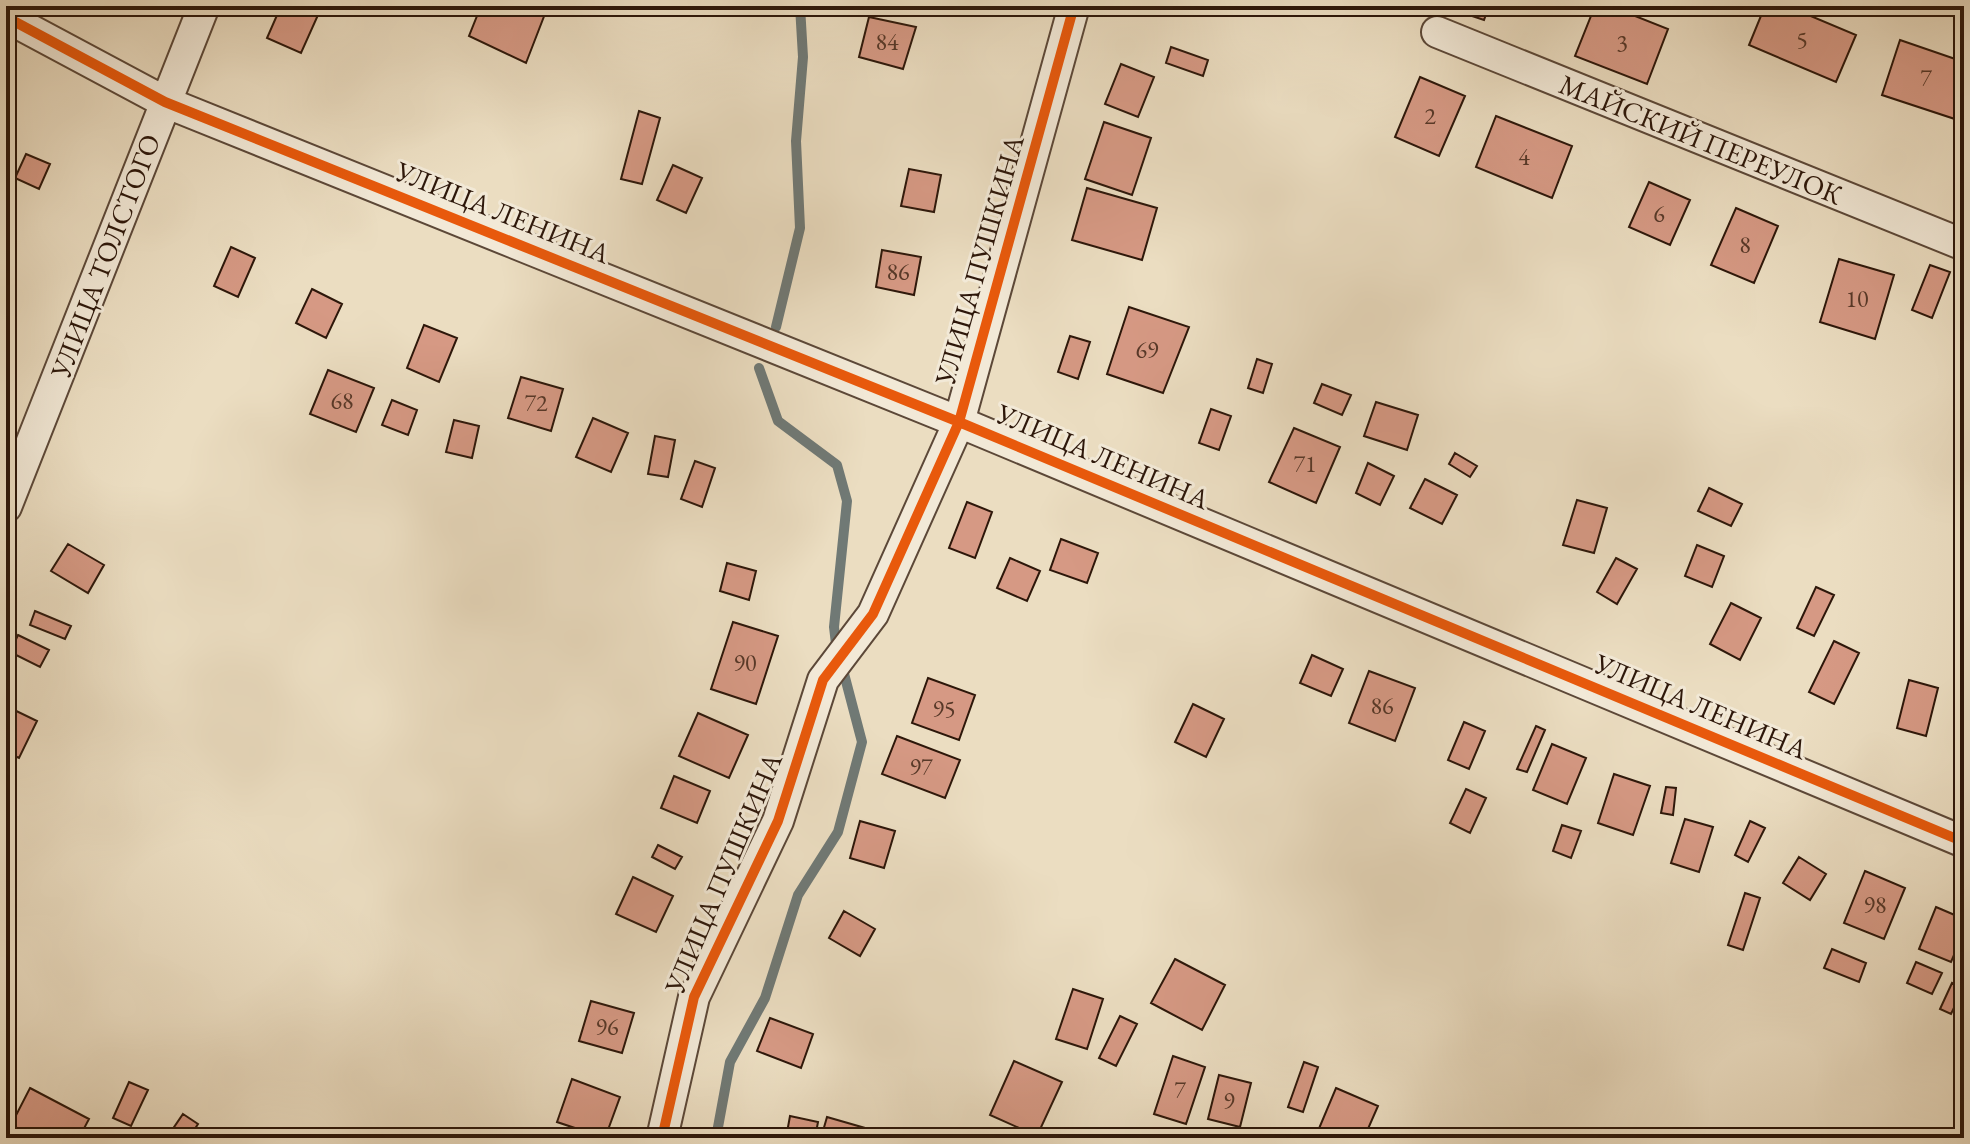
<svg xmlns="http://www.w3.org/2000/svg" width="1970" height="1144" font-family="'EB Garamond',serif">
	<rect width="100%" height="100%" fill="#ebddc1"/>
	<filter id="stains"><feTurbulence type="fractalNoise" baseFrequency=".0025" numOctaves="4"/><feColorMatrix values="0 0 0 0 .2 0 0 0 0 .09 0 0 0 0 .02 0 0 0 .5 -.17"/></filter>
	<radialGradient id="worn" r=".72"><stop offset=".6" stop-color="#630" stop-opacity="0"/><stop offset="1" stop-color="#630" stop-opacity=".3"/></radialGradient>
	<g fill="none" stroke-linecap="round" stroke-linejoin="round">
		<path stroke="#707975" stroke-width="10" d="M776 327 800 228 796 141 803 57 800 6
			M759 368 778 421 837 465 847 501 834 627 836 644
			M716 1138 730 1062 765 998 798 895 838 832 862 742 842 666"/>
	</g>
	<path fill="#d69984" stroke="#2d170a" stroke-width="2" d="M281 6H297L318 15 301 53 267 38Z
		M481 6H548L526 63 469 36Z
		M1442 6H1489L1484 20Z
		M1595 6H1610L1668 29 1647 84 1575 56Z
		M1765 6H1787L1856 35 1836 82 1749 45Z
		M869 17 916 27 903 69 859 57Z
		M1900 40 1964 62V122L1882 95Z
		M1171 47 1208 60 1203 76 1166 63Z
		M1121 64 1154 77 1138 117 1105 104Z
		M1420 77 1465 96 1439 156 1395 137Z
		M639 111 660 118 642 184 621 179Z
		M1496 116 1572 146 1552 198 1476 167Z
		M1104 122 1151 138 1132 195 1085 179Z
		M26 154 50 164 39 189 15 178Z
		M673 165 702 178 686 213 657 200Z
		M909 169 941 175 934 212 901 206Z
		M1649 182 1690 200 1670 245 1629 227Z
		M1087 188 1157 208 1142 260 1072 240Z
		M1736 208 1778 226 1754 283 1711 265Z
		M231 247 255 258 238 297 214 286Z
		M882 250 921 257 914 295 876 287Z
		M1839 259 1894 275 1875 339 1820 322Z
		M1930 265 1950 272 1932 318 1912 310Z
		M312 289 342 304 326 338 296 323Z
		M1129 307 1189 327 1163 393 1107 374Z
		M424 325 457 338 439 382 407 368Z
		M1070 336 1090 342 1078 379 1058 372Z
		M1257 359 1272 364 1263 393 1248 388Z
		M328 370 374 388 356 432 310 414Z
		M521 377 563 389 551 431 508 418Z
		M1322 384 1351 395 1342 415 1314 403Z
		M392 400 417 410 408 435 382 425Z
		M1376 402 1418 415 1407 450 1364 436Z
		M1211 409 1231 416 1219 450 1199 443Z
		M593 418 628 433 611 472 576 457Z
		M454 420 479 426 472 458 446 452Z
		M1294 428 1340 447 1316 503 1269 482Z
		M655 436 675 440 668 477 648 474Z
		M1455 453 1477 466 1470 477 1449 464Z
		M695 461 715 468 702 507 681 499Z
		M1368 463 1394 476 1380 505 1356 493Z
		M1425 479 1457 495 1442 524 1410 508Z
		M1709 488 1742 504 1731 526 1698 511Z
		M1577 500 1607 508 1594 553 1563 545Z
		M967 502 992 512 975 558 949 548Z
		M1061 539 1098 553 1087 583 1050 570Z
		M68 544 104 565 88 593 51 571Z
		M1697 545 1724 556 1712 587 1685 576Z
		M1010 558 1040 571 1027 601 997 588Z
		M1616 558 1637 569 1617 604 1597 592Z
		M727 563 756 571 749 600 720 591Z
		M1816 587 1834 595 1814 636 1797 628Z
		M1731 603 1761 618 1740 660 1710 644Z
		M35 611 71 626 65 639 30 625Z
		M733 622 778 636 756 704 711 689Z
		M18 635 49 650 40 667 10 652Z
		M1834 641 1859 653 1834 704 1809 692Z
		M1312 655 1343 669 1331 696 1300 683Z
		M1369 671 1415 688 1395 741 1349 723Z
		M928 678 975 695 959 740 912 723Z
		M1909 680 1938 688 1926 736 1897 728Z
		M1193 704 1224 719 1206 757 1175 742Z
		M6 706 37 721 19 758 6 752Z
		M698 713 748 735 729 778 679 756Z
		M1464 722 1485 731 1469 769 1448 760Z
		M1536 726 1545 730 1527 772 1517 769Z
		M897 736 960 760 945 798 882 774Z
		M1552 744 1586 758 1567 804 1533 790Z
		M1614 774 1650 786 1633 835 1598 823Z
		M674 776 710 791 697 823 661 808Z
		M1666 787 1676 788 1673 815 1661 813Z
		M1466 789 1486 798 1470 833 1450 823Z
		M1685 819 1713 827 1699 872 1671 863Z
		M860 821 895 831 884 868 850 858Z
		M1750 821 1765 828 1748 862 1735 855Z
		M1562 825 1581 831 1571 858 1553 851Z
		M658 845 682 857 675 869 652 857Z
		M1799 857 1826 874 1810 900 1783 883Z
		M1865 871 1905 888 1884 939 1844 923Z
		M633 877 673 896 656 932 616 914Z
		M1745 893 1760 898 1743 950 1728 945Z
		M1936 907 1964 919V932L1951 962 1919 949Z
		M844 911 875 929 860 956 829 938Z
		M1832 949 1866 963 1859 982 1824 968Z
		M1175 959 1225 985 1202 1030 1151 1003Z
		M1916 962 1942 973 1932 994 1907 983Z
		M1952 983 1963 989 1951 1014 1940 1009Z
		M1073 989 1103 999 1087 1049 1056 1039Z
		M591 1001 634 1013 622 1053 579 1041Z
		M1120 1016 1137 1024 1116 1066 1099 1058Z
		M770 1018 813 1034 801 1068 757 1051Z
		M1173 1056 1205 1067 1186 1124 1154 1114Z
		M1014 1061 1062 1082 1037 1136 990 1115Z
		M1304 1062 1318 1067 1303 1112 1288 1107Z
		M1219 1075 1251 1083 1240 1127 1208 1119Z
		M572 1079 620 1097 605 1138 557 1122Z
		M129 1082 148 1090 131 1126 113 1118Z
		M30 1088 89 1119 79 1138H37L11 1125Z
		M1336 1088 1378 1106 1364 1138H1315Z
		M183 1114 198 1124 189 1138H171L168 1136Z
		M790 1116 818 1122 815 1138H786Z
		M827 1117 879 1132 877 1138H821Z"/>
	<g fill="none" stroke-linecap="round" stroke-linejoin="round">
		<g stroke="#5c4838" stroke-width="34">
			<path id="minor" d="M6 17 165 102 959 422 1964 842
				M1437 32 1964 245
				M6 507 204 6
				M662 1138 694 997 778 821 823 680 873 614 959 422 1074 6"/>
		</g>
		<use href="#minor" stroke="#f2e9d7" stroke-width="30"/>
		<g stroke="#f2e9d7" stroke-width="15">
			<path id="cycleway" d="M6 17 165 102 959 422 1964 842
				M662 1138 694 997 778 821 823 680 873 614 959 422 1074 6"/>
		</g>
		<use href="#cycleway" stroke="#e8590c" stroke-width="10"/>
	</g>
	<g text-anchor="middle" stroke-width="6" stroke-linejoin="round" paint-order="stroke">
		<g font-size="24" fill="#573828">
			<text x="1802" y="48">5</text>
			<text x="887" y="50">84</text>
			<text x="1622" y="51">3</text>
			<text x="1926" y="86">7</text>
			<text x="1430" y="124">2</text>
			<text x="1524" y="165">4</text>
			<text x="1659" y="222">6</text>
			<text x="1745" y="253">8</text>
			<text x="898" y="280">86</text>
			<text x="1857" y="307">10</text>
			<text x="1147" y="358">69</text>
			<text x="342" y="409">68</text>
			<text x="536" y="411">72</text>
			<text x="1305" y="472">71</text>
			<text x="745" y="671">90</text>
			<text x="1382" y="714">86</text>
			<text x="944" y="717">95</text>
			<text x="921" y="775">97</text>
			<text x="1875" y="913">98</text>
			<text x="607" y="1035">96</text>
			<text x="1180" y="1098">7</text>
			<text x="1229" y="1109">9</text>
		</g>
		<g font-size="28" fill="#2d170a" stroke="#f2e9d7">
			<text transform="translate(1701 139) rotate(22)" y="10">МАЙСКИЙ ПЕРЕУЛОК</text>
			<text transform="translate(503 212) rotate(22)" y="10">УЛИЦА ЛЕНИНА</text>
			<text transform="translate(105 256) rotate(-69)" y="10">УЛИЦА ТОЛСТОГО</text>
			<text transform="translate(979 260) rotate(-74)" y="10">УЛИЦА ПУШКИНА</text>
			<text transform="translate(1103 456) rotate(23)" y="10">УЛИЦА ЛЕНИНА</text>
			<text transform="translate(1701 706) rotate(23)" y="10">УЛИЦА ЛЕНИНА</text>
			<text transform="translate(723 873) rotate(-67)" y="10">УЛИЦА ПУШКИНА</text>
		</g>
	</g>
	<rect width="1970" height="1144" fill="none" stroke="#ebddc1" stroke-width="32"/>
	<rect x="8" y="8" width="1954" height="1128" fill="none" stroke="#2d170a" stroke-width="4"/>
	<rect x="16" y="16" width="1938" height="1112" fill="none" stroke="#2d170a" stroke-width="2"/>
	<rect width="100%" height="100%" filter="url(#stains)"/>
	<rect width="100%" height="100%" fill="url(#worn)"/>
</svg>
